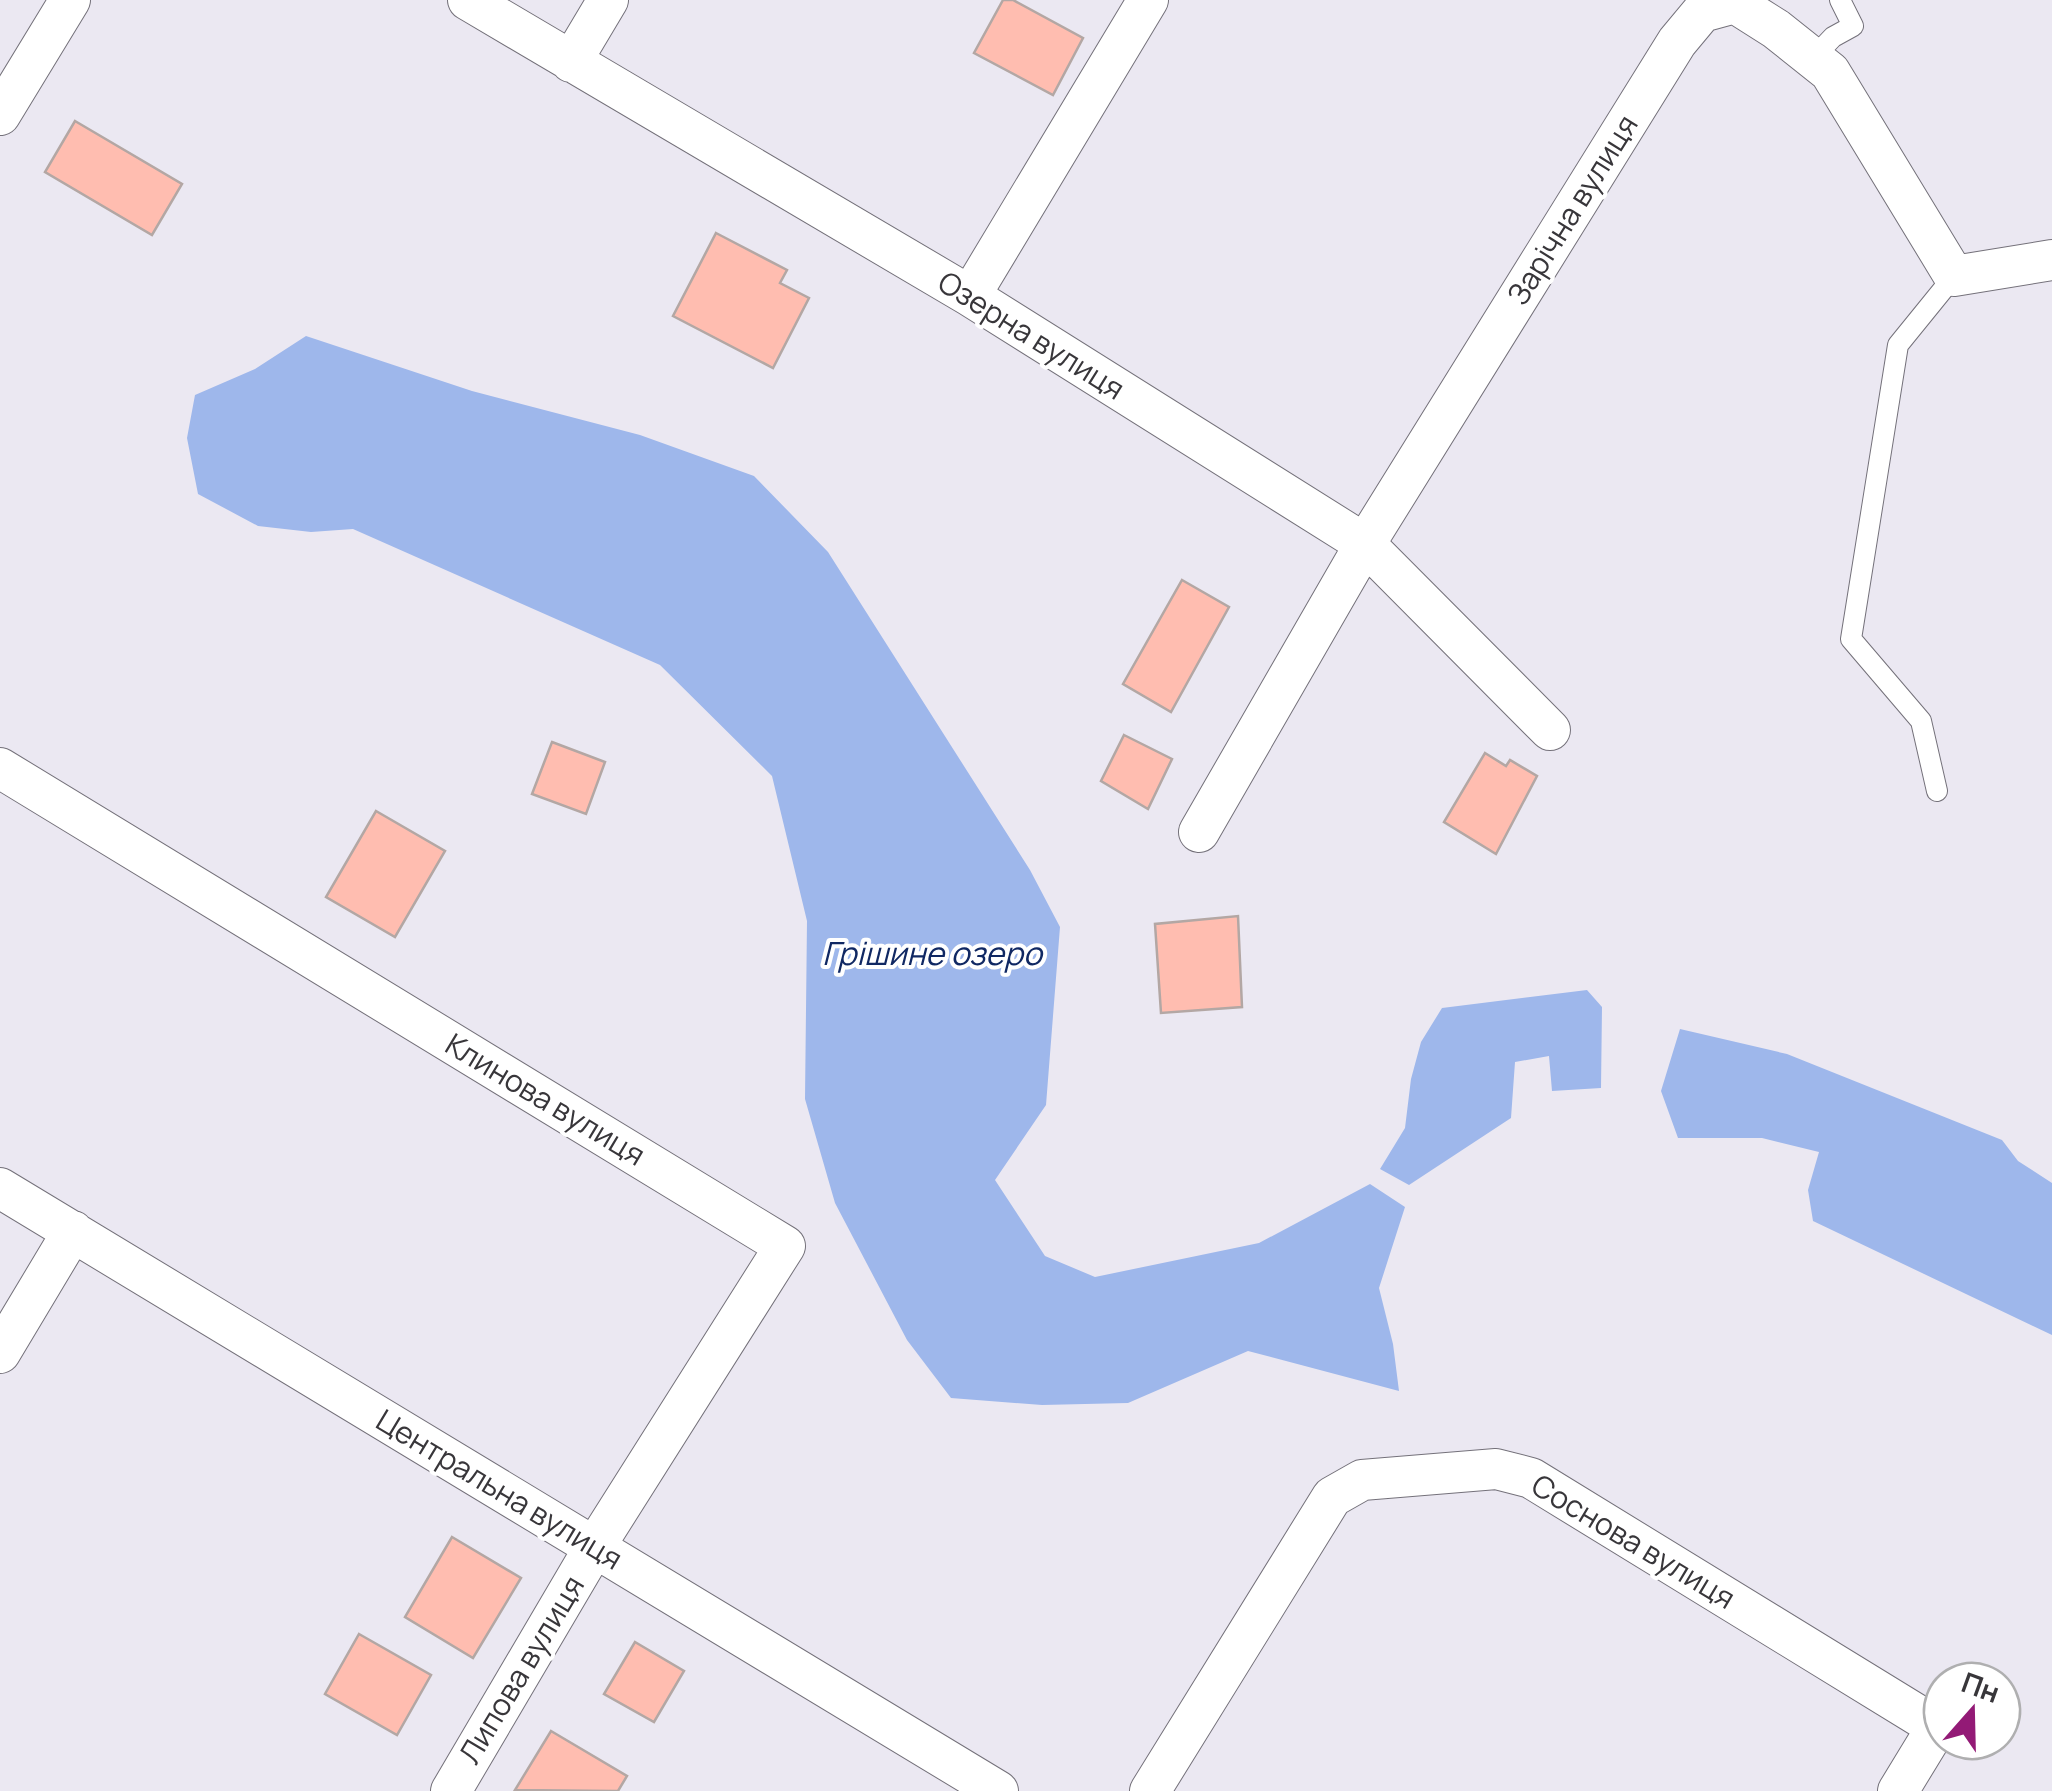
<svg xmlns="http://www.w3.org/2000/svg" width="2052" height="1791" font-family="Manrope,sans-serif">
	<rect width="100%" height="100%" fill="#ebe8f2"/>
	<path fill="#9eb7eb" d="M306 336 472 391 640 435 754 476 828 552 1030 870 1060 927 1046 1105 995 1180 1045 1256 1095 1277 1259 1243 1370 1184 1405 1207 1379 1288 1393 1344 1399 1391 1248 1351 1128 1403 1042 1405 951 1398 907 1340 835 1203 805 1099 807 921 772 776 660 665 353 529 311 532 258 526 198 494 187 438 195 395 255 369Z
		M1587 990 1602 1007 1601 1088 1552 1091 1549 1056 1515 1062 1511 1118 1409 1185 1380 1169 1405 1128 1411 1079 1421 1042 1442 1008Z
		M1680 1029 1787 1054 2002 1140 2018 1161 2052 1183V1335L1813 1221 1808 1190 1819 1152 1762 1138H1678L1661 1091Z"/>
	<path fill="#ffbdb0" stroke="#b3a7a4" stroke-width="2.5" d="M1003 0H1013L1083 38 1053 95 974 53Z
		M75 121 182 184 152 235 45 172Z
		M716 233 787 270 780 283 809 298 773 368 673 316Z
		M1182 580 1229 607 1171 712 1123 684Z
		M1124 735 1172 759 1148 809 1101 781Z
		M552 742 605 762 586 814 532 794Z
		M1485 753 1506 766 1510 760 1537 776 1496 854 1444 822Z
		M376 811 445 851 395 937 326 897Z
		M1238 916 1242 1007 1161 1013 1155 924Z
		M452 1537 521 1578 473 1658 405 1617Z
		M359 1634 431 1675 397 1735 325 1694Z
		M635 1642 684 1671 654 1722 604 1694Z
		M551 1731 627 1776 618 1791 515 1790Z"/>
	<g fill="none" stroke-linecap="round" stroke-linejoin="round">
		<g stroke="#74717a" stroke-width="22">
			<path id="service" d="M1813 58 1833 37 1853 26 1840 0
				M1937 791 1921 721 1851 639 1898 345 1954 276"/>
		</g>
		<g stroke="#74717a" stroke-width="42">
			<path id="minor" d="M468 0 970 296 1365 544 1550 730
				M571 62 608 0
				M0 115 70 0
				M970 296 1148 0
				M0 768 785 1246 594 1548 451 1791
				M1199 832 1365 544 1677 42 1702 12 1735 3 1776 29 1830 72 1954 276 2052 260
				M0 1188 998 1791
				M0 1353 73 1231
				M1150 1791 1332 1497 1362 1480 1496 1469 1531 1478 1937 1727 1898 1791"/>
		</g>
		<use href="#service" stroke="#fff" stroke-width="20"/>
		<use href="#minor" stroke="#fff" stroke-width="40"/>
	</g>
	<g text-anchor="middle" stroke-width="8" stroke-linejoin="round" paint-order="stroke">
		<g font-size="30" fill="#38363a" stroke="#fff">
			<text transform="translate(1573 210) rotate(-58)" y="10">Зарічна вулиця</text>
			<text transform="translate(1031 336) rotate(32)" y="10">Озерна вулиця</text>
			<text transform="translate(545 1100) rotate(31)" y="10">Клинова вулиця</text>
			<text transform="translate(499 1490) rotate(31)" y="10">Центральна вулиця</text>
			<text transform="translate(1633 1542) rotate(31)" y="10">Соснова вулиця</text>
			<text transform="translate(522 1670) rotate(-59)" y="10">Липова вулиця</text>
		</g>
		<g font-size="32" font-style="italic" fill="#102863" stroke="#fff">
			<text x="932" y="965">Грішине озеро</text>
		</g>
	</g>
	<g transform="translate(1972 1711) rotate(20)"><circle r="48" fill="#ffffff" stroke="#afafb0" stroke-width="2.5"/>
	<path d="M0-8L18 38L0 25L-18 38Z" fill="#931a76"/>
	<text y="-15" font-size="28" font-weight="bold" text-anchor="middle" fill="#38363a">Пн</text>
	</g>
</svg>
